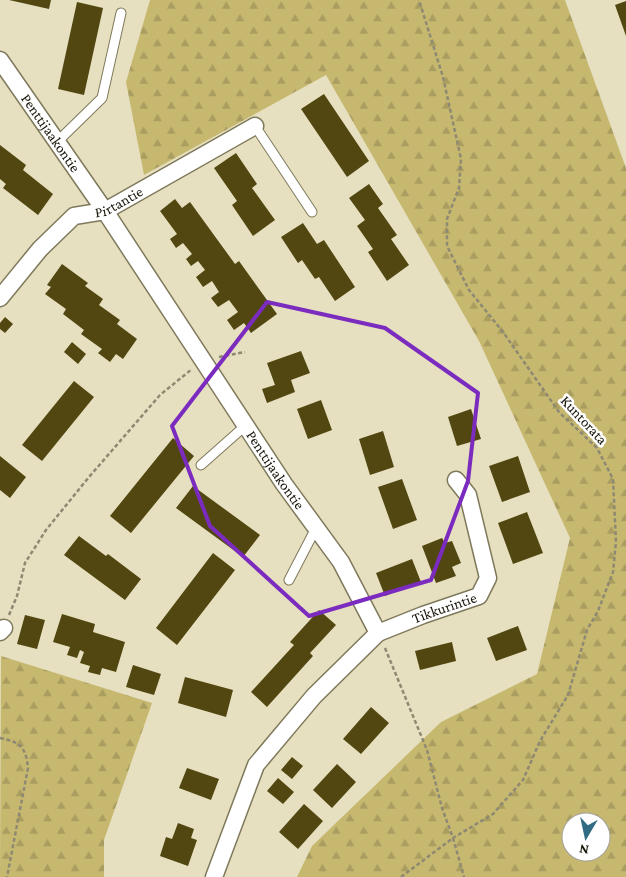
<svg xmlns="http://www.w3.org/2000/svg" width="626" height="877" font-family="'Crimson Pro',serif">
	<defs>
		<pattern id="forest-firs" width="22" height="20" patternUnits="userSpaceOnUse" patternTransform="scale(1.25)"><rect width="22" height="20" fill="#c7b870"/><path d="M5 1l3.5 6h-7zM16 11l3.5 6h-7z" fill="#aa9d60"/></pattern>
	</defs>
	<rect width="100%" height="100%" fill="#e6e0c0"/>
	<path fill="url(#forest-firs)" fill-rule="evenodd" d="M150 0H565L626 168V877H297L312 846 441 722 537 674 570 538 479 341 326 75 144 175 126 82ZM571 822H601V852H571Z
		M1 656 152 703 104 840V877H0Z"/>
	<path fill="#524710" d="M9 0H51L49 9Z
		M626 1V36L615 5Z
		M77 2 103 8 84 95 58 89Z
		M324 94 369 161 347 177 301 109Z
		M0 145 26 165 23 170 53 194 38 215 3 188 6 184 0 179Z
		M236 153 257 184 252 188 275 220 253 236 232 205 237 201 214 168Z
		M369 184 383 204 378 208 397 235 391 239 409 265 387 281 368 252 373 249 357 226 365 220 349 198Z
		M175 199 182 208 190 202 235 264 239 261 277 314 251 333 244 323 234 330 227 320 238 312 229 300 218 307 211 298 219 292 212 281 203 287 196 277 205 270 198 261 191 266 186 259 192 254 183 243 176 248 170 239 177 234 160 211Z
		M303 223 317 244 324 240 355 287 335 301 319 277 315 279 302 260 298 263 281 237Z
		M62 264 88 283 85 286 103 299 99 305 120 320 117 324 137 339 123 359 116 354 110 362 98 353 102 349 81 334 84 330 63 314 66 309 45 294 51 287 47 285Z
		M5 317 13 324 5 333 0 329V323Z
		M72 342 86 354 78 364 64 352Z
		M301 351 310 373 291 380 295 392 267 403 262 389 275 385 267 363Z
		M74 381 94 397 42 461 22 445Z
		M321 400 332 430 308 439 297 409Z
		M471 409 481 439 457 446 448 417Z
		M383 431 394 467 370 475 359 439Z
		M173 438 194 456 131 533 110 516Z
		M0 456 26 477 10 498 0 490Z
		M518 456 530 492 502 502 489 466Z
		M402 479 417 520 393 529 378 487Z
		M193 486 260 535 243 557 176 508Z
		M527 512 543 553 513 564 498 523Z
		M79 536 106 556 108 554 141 579 125 600 64 555Z
		M442 538 445 543 452 541 461 563 452 567 456 576 436 583 422 546Z
		M213 553 235 570 177 645 156 628Z
		M412 559 421 582 385 596 376 573Z
		M319 610 336 625 310 653 313 656 267 707 251 692 294 645 290 642Z
		M62 614 95 624 93 632 125 642 116 672 102 668 100 675 88 672 90 666 80 663 84 652 80 650 77 658 67 655 70 647 53 642Z
		M25 615 45 620 37 649 17 644Z
		M518 626 527 650 496 661 487 638Z
		M452 642 456 661 420 670 415 651Z
		M133 665 161 674 154 695 126 687Z
		M185 677 233 690 226 717 178 703Z
		M371 707 389 723 361 754 343 739Z
		M292 757 303 766 292 779 281 770Z
		M337 764 356 782 332 808 313 790Z
		M187 768 219 779 211 800 179 788Z
		M278 778 294 792 283 804 267 791Z
		M304 804 323 821 298 849 279 832Z
		M178 823 194 829 191 838 197 840 188 866 160 856 166 837 172 839Z"/>
	<g fill="none" stroke-linecap="round" stroke-linejoin="round">
		<g stroke="#7f795c" stroke-width="11">
			<path id="service" d="M255 126 312 212
				M57 142 102 98 121 13
				M201 465 245 426
				M289 580 316 528"/>
		</g>
		<g stroke="#7f795c" stroke-width="19">
			<g id="minor">
				<path id="s1" d="M0 60 105 211 284 484 341 562 378 633 314 696 256 765 214 877"/>
				<path id="s2" d="M0 298 40 249 74 216 105 211 255 126"/>
				<path d="M0 632 4 628"/>
				<path id="s3" d="M378 633 423 615 479 596 488 578 468 495 456 480"/>
			</g>
		</g>
		<path stroke="#8e8972" stroke-width="2.5" stroke-dasharray="4 2.5" stroke-linecap="butt" d="M219 357 245 352
			M9 615 17 596 25 563 46 530 89 477 160 395 192 369
			M385 648 427 750 442 808 453 838 493 814 523 780 540 741 568 695 587 630 598 611 613 572 616 542 613 479 597 448 559 412 503 332 469 290 447 246V219L459 188 461 159 443 77 419 0
			M0 738C20 742 26 747 28 768L7 877
			M401 877 453 838 464 877"/>
		<use href="#service" stroke="#fff" stroke-width="9"/>
		<use href="#minor" stroke="#fff" stroke-width="16"/>
	</g>
	<path fill="none" stroke="#7b2cbf" stroke-width="4" stroke-linejoin="round" d="M267 302 385 328 478 393 468 481 431 580 309 616 210 526 172 426Z"/>
	<g text-anchor="middle" stroke-width="5" stroke-linejoin="round" paint-order="stroke">
		<g font-size="15" fill="#171409" stroke="#fff">
			<text dy="5" stroke="none"><textPath href="#s1" startOffset="89">Penttijaakontie</textPath></text>
			<text dy="5" stroke="none"><textPath href="#s2" startOffset="158">Pirtantie</textPath></text>
			<text transform="translate(584 420) rotate(47)" y="5">Kuntorata</text>
			<text dy="5" stroke="none"><textPath href="#s1" startOffset="494">Penttijaakontie</textPath></text>
			<text dy="5" stroke="none"><textPath href="#s3" startOffset="71">Tikkurintie</textPath></text>
		</g>
	</g>
	<g transform="translate(586 837) rotate(189)"><circle r="24" fill="#ffffff" stroke="#a2a19d"/>
	<path d="M0-4L9 19L0 12L-9 19Z" fill="#316c84"/>
	<text y="-8" font-size="14" font-weight="bold" text-anchor="middle" fill="#171409">N</text>
	</g>
</svg>
